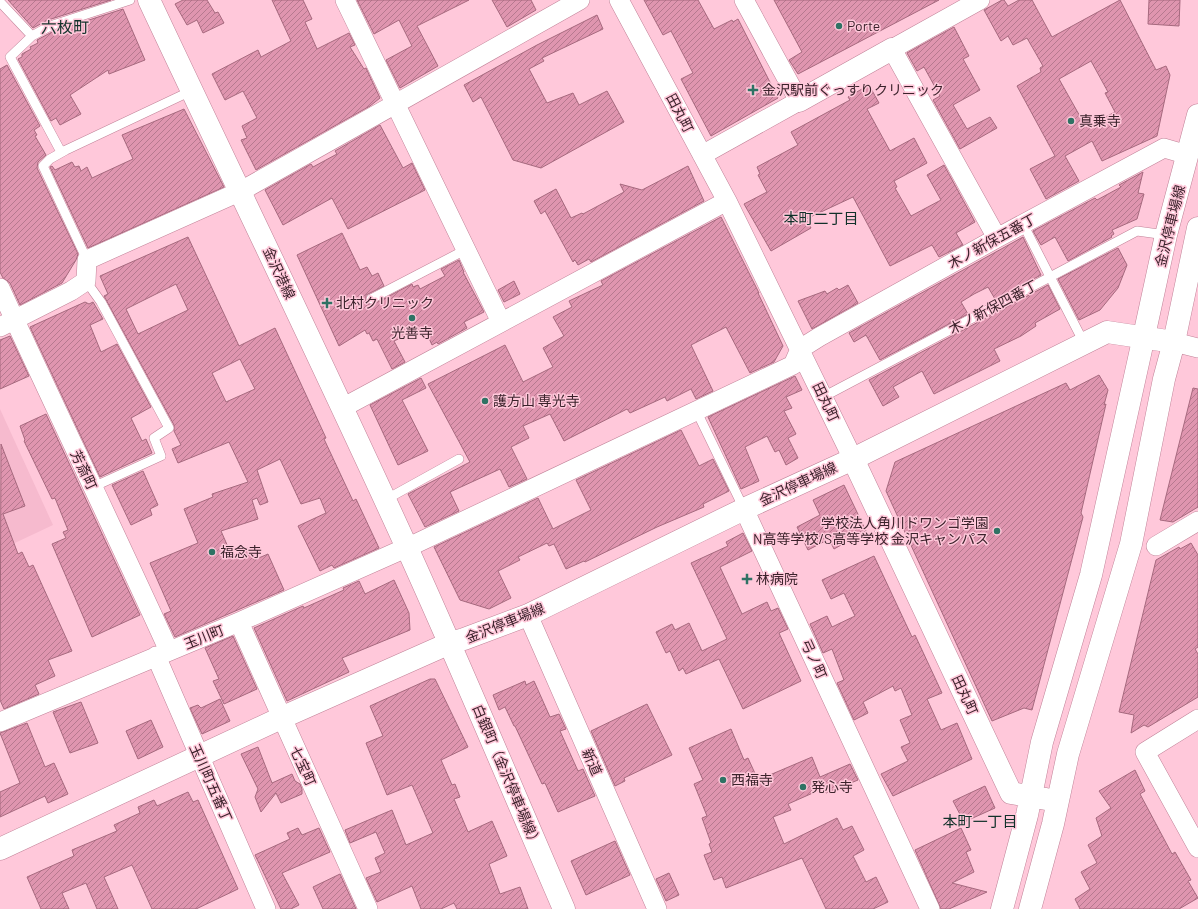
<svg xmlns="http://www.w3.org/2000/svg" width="1198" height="909" font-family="Barlow,'Noto Sans JP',sans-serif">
	<defs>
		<pattern id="building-hatch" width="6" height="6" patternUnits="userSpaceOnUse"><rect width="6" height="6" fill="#df95af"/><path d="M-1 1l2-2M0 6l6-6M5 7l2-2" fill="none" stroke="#b6798f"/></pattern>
	</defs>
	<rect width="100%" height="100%" fill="#ffc8da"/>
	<path fill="#f6bace" d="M0 409 53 525 0 550Z"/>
	<path fill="url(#building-hatch)" stroke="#a6697e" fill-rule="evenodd" d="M8 0H111L48 20 33 28Z
		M183 0H207L215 13 218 12 224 23 203 33 197 20 187 25 175 4Z
		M272 0H303L312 19 305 22 317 49 349 33 355 45 350 47 364 69 366 68 380 98 370 106 256 170 241 140 247 138 242 126 257 118 243 91 225 100 212 74 258 50 261 57 291 41Z
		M357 0H469L417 26 438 66 400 88 386 60 412 46 399 20 374 34Z
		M492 0H531L536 10 507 27Z
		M644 0H698L714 29 732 20 733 22 738 19 778 98 711 136 681 79 693 73 671 31 663 35Z
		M774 0H939L798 74 789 60 802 52Z
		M1002 0H1004L1008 6 1019 0H1032L1052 37 1120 0 1156 70 1166 66 1170 75 1157 136 1102 161 1092 141 1065 156 1079 181 1046 199 1030 169 1055 156 1017 86 1041 72 1040 68 1043 66 1027 38 1013 45 1008 36 1001 41 984 10ZM1091 61 1108 92 1105 93 1115 112 1086 127 1059 79Z
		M1149 0H1180L1179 26 1148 24Z
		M123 9 145 60 109 74 108 70 70 95 81 114 60 125 56 118 51 121 18 59 22 57V54L31 49 30 47 38 43 37 40 52 32Z
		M597 15 603 29 542 58 544 61 529 69 547 103 573 93 579 105 607 91 624 122 541 168 513 160 481 97 473 102 464 85 537 45Z
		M954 27 969 56 963 59 980 90 953 105 967 129 990 117 997 128 960 149 933 100 940 96 924 67 917 71 907 53Z
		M7 65 40 126 34 130 37 135 35 136 46 155 38 162 37 168 78 254 76 260 62 283 20 305 10 283 3 278 0 272V69Z
		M869 85 879 103 867 109 890 151 914 138 927 163 894 181 897 187 895 188 911 216 941 200 927 175 944 165 975 222 956 233 963 245 939 257 932 245 890 266 853 197 806 219 811 228 771 251 744 204 767 192 758 175 760 174 757 167 798 145 791 132 850 100 848 97Z
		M184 109 224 187 88 248 50 167 52 166 55 170 72 162 75 167 79 166 81 171 87 167 92 178 133 159 122 135Z
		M380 125 403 168 412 163 425 190 348 229 332 198 283 225 265 190 311 164 313 167 337 154 335 151Z
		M688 166 704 201 591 262 589 259 578 265 575 260 573 262 545 211 541 214 534 201 556 189 571 218 582 213 583 214 624 192 620 184 642 190Z
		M1143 172 1138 193 1144 194 1137 219 1112 230 1114 234 1111 236 1112 237 1068 261 1055 237 1041 245 1033 231 1095 198 1097 200 1121 187 1119 185Z
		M721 217 759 293H758L783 346 774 362 750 373 726 327 691 345 713 391 696 399 691 389 667 401 665 397 630 413 627 409 564 441 550 414 523 426 529 438 511 447 527 479 509 487 500 469 450 492 459 511 425 527 408 494 470 462 428 384 505 345 523 382 553 367 543 348 564 336 553 317 572 307 569 301 603 285 601 281Z
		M342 233 360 270 367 267 372 276 378 273 384 286 366 295V301L368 304H374L412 284 413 287 418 285 420 289 445 276 441 269 459 260 464 272H463L484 312 464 322 467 328 438 344 437 342 432 345 424 327 394 341 405 362 392 369 377 339 373 341 369 333 367 334 365 330 339 346 297 255Z
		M188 237 239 346 275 328 326 438 324 439 353 501 356 499 379 548 334 568 332 565 320 571 298 526 326 513 320 498 301 504 280 459 257 470 268 502 260 505 257 498 252 500 258 519 221 531 232 556 248 548 254 560 268 554 284 590 175 637 164 614 171 611 150 563 198 543 184 509 213 497 212 494 248 482 229 442 178 463 172 449 181 445 174 431V425L104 296 108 294 100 276ZM176 284 188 310 138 334 126 309ZM240 359 255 389 226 402 212 373Z
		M1023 237 1041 275 995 299 988 287 974 294 961 302 968 314 880 360 866 335 854 342 849 333Z
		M1118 248 1127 265 1118 288 1100 310 1079 320 1058 279Z
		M514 281 520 294 504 302 498 290Z
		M848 285 858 303 812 329 798 301 825 291 827 294 837 288 839 290Z
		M1048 285 1060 309 1035 323 1036 326 1021 336 994 349 1000 361 934 394 922 371 893 387 899 397 883 406 869 380Z
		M85 302 89 304 93 302 103 319 90 325 101 352 117 344 151 407 131 418 142 441 146 439 152 453 100 477 30 327Z
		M10 336 29 376 0 389V340Z
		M1099 375 1108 390 1104 405 1106 404 1081 513 1083 517 1032 710 1024 708 992 721 886 491 895 462 1066 383 1070 390Z
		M795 376 802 390 786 397 792 408 784 411 796 434 788 438 798 458 786 465 779 450 775 452 767 436 745 447 759 481 741 489 708 417Z
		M421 378 426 388 402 400 428 451 398 465 370 405Z
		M1193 388 1198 389V507L1173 522 1160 520Z
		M46 414 140 615 92 637 52 544 66 538 63 532 68 530 55 498 52 499 24 441 25 440 20 426Z
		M681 430 699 466 713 459 729 491 703 504 704 507 657 527 585 562 584 561 566 569 554 544 549 546 547 543 518 557 520 560 498 571 511 598 489 609 460 600 434 547 538 498 553 529 591 510 576 480Z
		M1 444 25 506 3 514 18 554 22 552 29 567 33 565 72 651 48 660 55 676 35 685 39 694 4 709 0 700Z
		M143 471 158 505 150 509 152 515 131 525 112 485Z
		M844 485 866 531 834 549 829 539 808 550 797 527 820 515 813 500Z
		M743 533 752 551 720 567 742 614 767 602 771 611 778 608 788 629 779 633 801 681 743 709 719 659 686 674 683 668 679 671 670 651 666 653 656 632 672 624 675 630 689 623 702 651 727 639 691 563 728 546 726 542Z
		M1191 543 1198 555V647L1195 649 1198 654V697L1148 727 1144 725 1131 733 1134 715 1119 712 1156 560 1179 547 1180 549Z
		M874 556 912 637 915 635 942 693 927 699 941 730 957 723 972 759 893 796 881 774 908 761 901 747 910 743 900 720 912 715 901 688 895 691 893 686 863 702 868 713 854 720 837 683 844 680 832 649 823 653 810 624 827 616 832 627 855 616 844 593 831 599 822 580Z
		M394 580 409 613 410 630 342 658 349 672 287 701 254 628 303 606 304 608 344 590 343 588 359 581 365 594Z
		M233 636 257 689 224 704 213 681 219 679 205 648Z
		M430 679H435L468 747 441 760 452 785 455 784 460 797 454 799 468 832 492 821 507 856 489 864 500 894 520 887 528 909H457L454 903 441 909H421L412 886 377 902 366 878 381 872 375 858 385 853 376 832 350 843 345 830 392 810 406 845 433 833 412 785 387 795 366 743 383 736 370 706Z
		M525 681 526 685 534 681 550 717 559 714 566 729 560 731 578 771 583 769 595 796 558 812 545 783 542 784 515 726H514L505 707 499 710 493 695Z
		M220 699 230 721 202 734 190 708 198 705 201 708Z
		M81 702 98 743 70 753 53 712Z
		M647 704 672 755 624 778 625 781 615 786 591 731Z
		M151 720 163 747 138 759 126 731Z
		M27 723 45 767 54 763 68 794 48 803 45 796 0 817V792L20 783 0 733Z
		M731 729 744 760 748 758 758 780 812 757 820 777 850 764 858 780 826 793 824 788 788 804 791 810 773 817 784 844 837 818 843 830 852 826 864 850 853 856 866 882 876 877 888 902 873 909H826L802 858 726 888 722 877 714 880 704 855 712 852 709 844 711 843 702 818 707 816 694 784 703 780 689 748Z
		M258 747 272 783 292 774 295 781 300 784 302 789V794L281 803 276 793 261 812 255 797 258 789 241 754Z
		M1135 770 1145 791 1140 794 1172 854 1175 852 1191 880 1188 881 1198 898 1179 909H1080L1075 899 1090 889 1081 872 1097 863 1088 845 1102 836 1096 818 1111 808 1099 791Z
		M985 786 995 808 964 822 953 801Z
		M188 792 193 802 198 800 238 889 196 909H152L132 865 104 877 118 909H97L86 883 62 893 69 909H41L27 877 74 856 72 850 117 831 114 825 140 813 138 807 154 800 157 806Z
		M298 828 302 835 319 828 330 852 282 873 299 905 291 909H281L255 855 290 839 287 833Z
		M961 828 971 850 966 852 974 872 952 883 987 892 949 909H941L915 850Z
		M615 841 630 875 586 895 571 861Z
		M669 873 679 895 666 901 656 879Z
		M340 874 356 909H323L313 887Z"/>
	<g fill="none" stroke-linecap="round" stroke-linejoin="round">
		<g stroke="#c18298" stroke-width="10">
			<path id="service" d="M0 2 32 36 50 26 130 0
				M32 36 10 57 61 152
				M1023 224 1084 343
				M87 260 43 166 50 159 66 150 191 91
				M86 281 101 302 169 428 154 438 161 456 93 487
				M371 299 467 249
				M823 397 1137 231 1166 235
				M696 410 744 509
				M385 500 459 459"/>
		</g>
		<g stroke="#c18298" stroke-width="20">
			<path id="minor" d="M345 0 501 322
				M619 0 727 201 853 459
				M980 0 892 49 997 238
				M702 155 799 101 744 0
				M0 288C56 410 114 530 169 651
				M0 327 71 291 86 281 87 260 241 191 580 0
				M1174 342 1198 348
				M342 408 727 201
				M744 509 930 909
				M1156 546 1198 521
				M528 615 657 909
				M239 622 368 909
				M156 656 266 909
				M1198 719 1145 752 1198 848
				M0 722 239 622 417 543 793 365 800 349 819 337 997 238 1164 148 1188 155"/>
		</g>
		<g stroke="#c18298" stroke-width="23">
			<path id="tertiary" d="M799 101 892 49
				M853 459 1011 793 1046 799
				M0 849 281 718 450 643
				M1002 909 1027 815 1042 742 1091 575 1144 336
				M1030 909 1053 824 1068 754 1131 544 1164 379 1174 342"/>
		</g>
		<g stroke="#c18298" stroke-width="23">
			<path id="primary" d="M149 0C235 183 324 365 408 550 462 669 512 789 564 909
				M1144 336 1166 235 1198 115
				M450 643 464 639 528 615 744 509 853 459 1107 332 1174 342 1198 228"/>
		</g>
		<use href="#service" stroke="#fff" stroke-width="9"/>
		<use href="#minor" stroke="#fff" stroke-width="19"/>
		<use href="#tertiary" stroke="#fff" stroke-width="22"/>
		<use href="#primary" stroke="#fff" stroke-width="22"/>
	</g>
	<g fill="#2f7264" stroke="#ffc8da" stroke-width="1.5">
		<circle cx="839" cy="26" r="4"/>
		<path d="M751 84h4v4h4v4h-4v4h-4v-4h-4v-4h4z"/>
		<circle cx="1071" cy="121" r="4"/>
		<path d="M325 297h4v4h4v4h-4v4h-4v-4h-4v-4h4z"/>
		<circle cx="412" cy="318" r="4"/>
		<circle cx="485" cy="401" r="4"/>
		<circle cx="997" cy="531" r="4"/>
		<circle cx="212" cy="552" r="4"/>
		<path d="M745 573h4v4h4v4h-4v4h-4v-4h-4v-4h4z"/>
		<circle cx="723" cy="780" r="4"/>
		<circle cx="803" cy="787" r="4"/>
	</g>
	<g text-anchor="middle" stroke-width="3" stroke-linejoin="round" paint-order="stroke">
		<g font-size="14" fill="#3b222b" stroke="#ffc8da" text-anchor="start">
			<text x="847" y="31">Porte</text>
			<text x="762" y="95">金沢駅前ぐっすりクリニック</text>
			<text x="1079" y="126">真乗寺</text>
			<text x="336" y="308">北村クリニック</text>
			<text x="412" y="338" text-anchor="middle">光善寺</text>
			<text x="493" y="406">護方山 専光寺</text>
			<text x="989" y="528" text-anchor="end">学校法人角川ドワンゴ学園<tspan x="989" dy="16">N高等学校/S高等学校 金沢キャンパス</tspan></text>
			<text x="220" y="557">福念寺</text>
			<text x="756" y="584">林病院</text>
			<text x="731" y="785">西福寺</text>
			<text x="811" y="792">発心寺</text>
		</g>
		<g font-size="14" fill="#3b222b" stroke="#ffc8da">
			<text transform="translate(680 113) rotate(62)" y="5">田丸町</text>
			<text transform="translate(1170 226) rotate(-76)" y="5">金沢停車場線</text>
			<text transform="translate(992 241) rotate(-29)" y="5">木ノ新保五番丁</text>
			<text transform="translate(279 273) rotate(65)" y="5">金沢港線</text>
			<text transform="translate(993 307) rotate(-28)" y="5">木ノ新保四番丁</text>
			<text transform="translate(826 402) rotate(64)" y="5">田丸町</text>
			<text transform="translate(84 470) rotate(64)" y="5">芳斎町</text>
			<text transform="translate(798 484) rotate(-25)" y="5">金沢停車場線</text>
			<text transform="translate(505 623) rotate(-22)" y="5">金沢停車場線</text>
			<text transform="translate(204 637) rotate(-22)" y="5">玉川町</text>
			<text transform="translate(814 659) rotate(65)" y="5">弓ノ町</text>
			<text transform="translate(965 695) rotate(65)" y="5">田丸町</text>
			<text transform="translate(592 762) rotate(66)" y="5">新道</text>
			<text transform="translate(303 766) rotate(65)" y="5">七宝町</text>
			<text transform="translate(507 776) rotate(67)" y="5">白銀町（金沢停車場線）</text>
			<text transform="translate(211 783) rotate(66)" y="5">玉川町五番丁</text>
		</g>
		<g font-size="15" fill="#11312a" stroke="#ffc8da">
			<text x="821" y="224">本町二丁目</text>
			<text x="980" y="827">本町一丁目</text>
		</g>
		<g font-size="16" fill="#11312a" stroke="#ffc8da">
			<text x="65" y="33">六枚町</text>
		</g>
	</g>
</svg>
